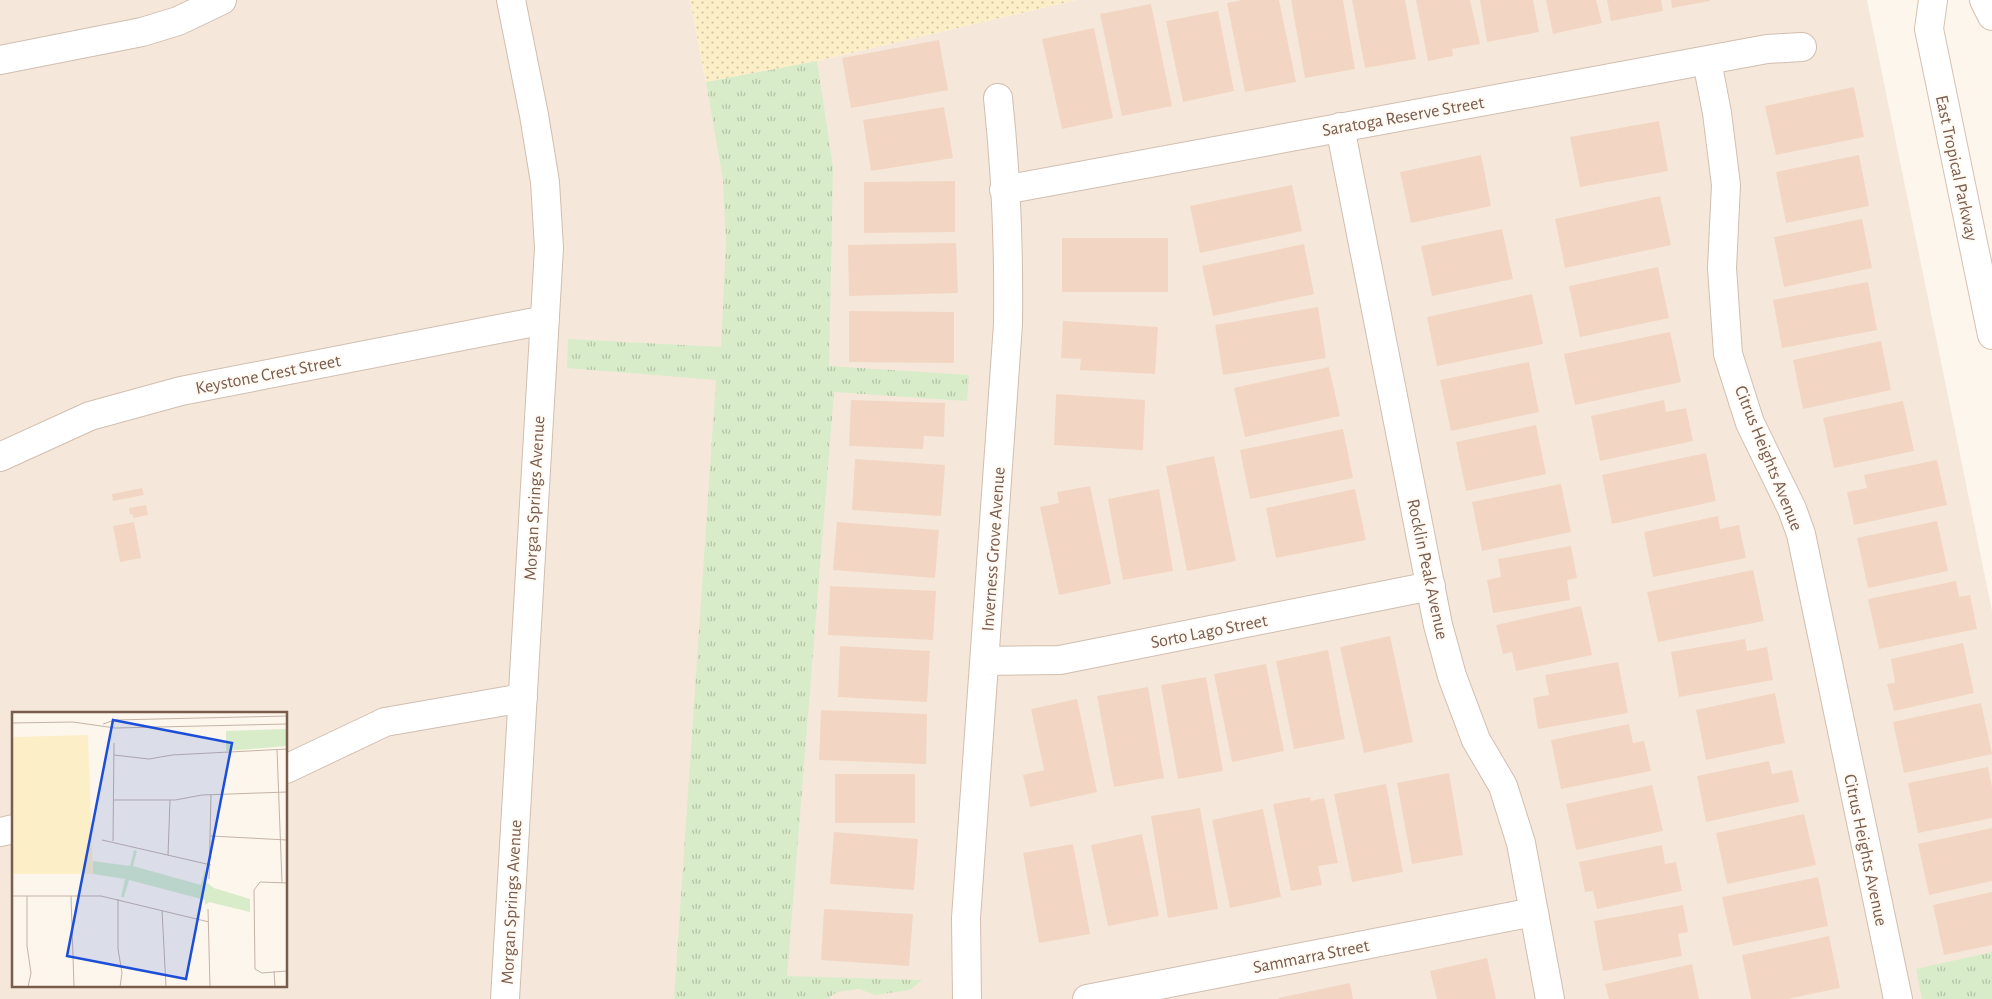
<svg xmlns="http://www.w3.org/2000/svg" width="1992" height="999" font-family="'Alegreya Sans',sans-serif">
	<defs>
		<pattern id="sand-dots" width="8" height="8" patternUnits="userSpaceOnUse" patternTransform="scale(1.25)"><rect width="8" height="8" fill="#fcefc7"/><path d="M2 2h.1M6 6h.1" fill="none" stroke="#d1c5a4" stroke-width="1.8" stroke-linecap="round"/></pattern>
		<pattern id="park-tufts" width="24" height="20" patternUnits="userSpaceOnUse" patternTransform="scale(1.25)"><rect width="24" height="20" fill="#d8ecc9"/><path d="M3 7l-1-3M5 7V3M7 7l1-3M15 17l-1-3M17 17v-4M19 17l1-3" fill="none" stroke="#b4c2a5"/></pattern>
	</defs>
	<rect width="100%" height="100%" fill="#fdf6ec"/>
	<path fill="#f5e8da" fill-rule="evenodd" d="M0 0H690L706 82 817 61 1076 0H1867L1992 611V999H0ZM14 713H286V985H14Z"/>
	<path fill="url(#sand-dots)" d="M690 0H1076L817 61 706 82Z"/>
	<path fill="url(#park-tufts)" d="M817 61 833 167 829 366 969 375 967 401 834 392 787 976 922 980 910 990 875 995 859 989 837 992 827 999H674L716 380 567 368 568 339 721 347 726 242 723 180 706 82Z
		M1992 952V999H1922L1916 969Z"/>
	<path fill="#f3d5c3" d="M1242 0H1279L1296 82 1245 92 1227 3Z
		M1291 0H1343L1355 69 1305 78Z
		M1352 0H1405L1416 59 1365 68Z
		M1416 0H1470L1480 44 1452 49 1453 56 1428 61Z
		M1480 0H1533L1539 32 1487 42Z
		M1546 0H1596L1602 23 1553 34Z
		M1607 0H1661L1663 11 1611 21Z
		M1671 0H1710V1L1672 8Z
		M1151 4 1172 106 1122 116 1100 14Z
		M1218 11 1234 91 1183 102 1166 21Z
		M1094 28 1113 118 1062 129 1042 39Z
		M939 40 948 90 851 108 842 58Z
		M1854 87 1864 137 1776 155 1765 106Z
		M944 107 953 158 871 171 863 120Z
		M1659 121 1668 171 1580 187 1570 137Z
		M1481 155 1491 206 1411 223 1400 172Z
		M1859 155 1869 206 1786 223 1776 172Z
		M955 181V232L864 233V182Z
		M1292 185 1302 231 1200 253 1190 206Z
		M1660 196 1671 245 1565 268 1555 219Z
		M1862 219 1872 268 1784 287 1774 237Z
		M1502 229 1513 279 1432 296 1421 246Z
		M1062 238H1168V292H1062Z
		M956 243 958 293 849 296 848 245Z
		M1304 244 1314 294 1213 316 1202 266Z
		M1658 267 1669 318 1580 337 1569 286Z
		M1868 282 1877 330 1782 348 1773 300Z
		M1532 294 1543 344 1437 366 1427 317Z
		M1318 307 1326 358 1223 375 1215 325Z
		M849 311 954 312V363L849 362Z
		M1063 321 1158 327 1155 374 1080 370 1081 359 1061 358Z
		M1670 332 1681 382 1575 405 1564 354Z
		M1881 341 1891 390 1803 409 1793 360Z
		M1529 362 1539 412 1451 431 1440 380Z
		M1329 367 1340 416 1245 437 1234 388Z
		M1056 394 1145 400 1143 450 1054 445Z
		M851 400 945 403 944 437 924 436 923 449 849 446Z
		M1664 400 1666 412 1686 408 1693 441 1600 461 1591 416Z
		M1903 401 1914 451 1834 468 1823 418Z
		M1536 425 1546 474 1466 491 1456 442Z
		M1343 429 1353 478 1250 499 1240 450Z
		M1706 453 1716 501 1612 524 1602 475Z
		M1214 456 1236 561 1187 571 1166 466Z
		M855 459 945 465 941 516 852 510Z
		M1937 460 1947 505 1854 525 1847 492 1867 488 1864 475Z
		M1561 484 1571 532 1482 551 1472 502Z
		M1090 486 1111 584 1059 595 1040 507 1059 503 1057 492Z
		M142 488 144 495 113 501 112 494Z
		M1159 489 1173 571 1123 580 1108 499Z
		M1355 489 1366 540 1276 558 1266 508Z
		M146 505 148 515 133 518V514L130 515 129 508Z
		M1718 516 1720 529 1739 525 1746 558 1653 577 1644 532Z
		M1937 521 1948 571 1868 588 1857 538Z
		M134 522 141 558 120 562 113 526Z
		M837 522 939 530 935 578 833 570Z
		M1571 546 1577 578 1567 580 1570 600 1493 613 1487 580 1501 577 1498 559Z
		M1753 570 1764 621 1658 642 1647 592Z
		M1956 581 1959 597 1970 595 1977 629 1879 649 1868 599Z
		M830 586 936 591 933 640 828 635Z
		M1581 606 1592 655 1516 671 1512 652 1503 654 1496 625Z
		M1390 636 1413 742 1364 753 1340 647Z
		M1745 639 1747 651 1767 647 1773 680 1679 697 1671 652Z
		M1963 643 1974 693 1894 711 1887 684 1895 683 1891 659Z
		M840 646 930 651 927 702 838 697Z
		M1328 650 1345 739 1294 749 1276 661Z
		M1618 662 1628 713 1538 729 1533 698 1549 695 1545 675Z
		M1266 664 1284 751 1232 762 1214 674Z
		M1206 677 1223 771 1178 779 1161 685Z
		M1148 687 1164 778 1114 787 1097 696Z
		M1775 693 1785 743 1706 760 1696 710Z
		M1077 699 1097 792 1030 807 1023 775 1044 770 1031 709Z
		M1981 703 1992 754 1904 773 1893 722Z
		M821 710 927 714 926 764 819 760Z
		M1629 724 1633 743 1644 741 1651 771 1561 789 1551 740Z
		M1769 761 1772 774 1792 770 1799 802 1706 822 1697 776Z
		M1988 767 1992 787V818L1918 833 1908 783Z
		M1449 773 1463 855 1412 864 1397 783Z
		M835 774H915V823H835Z
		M1386 784 1403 872 1352 882 1334 794Z
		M1652 785 1663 831 1576 850 1566 804Z
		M1310 797 1311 801 1324 798 1338 863 1318 866 1322 885 1291 891 1273 804Z
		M1200 808 1218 909 1168 918 1151 816Z
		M1263 809 1281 897 1230 908 1212 820Z
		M1804 814 1816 865 1727 884 1716 833Z
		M1992 828V881L1929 895 1918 844Z
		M834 832 918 839 914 890 830 884Z
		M1142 834 1159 916 1108 926 1091 845Z
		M1073 844 1090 934 1039 943 1023 853Z
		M1662 845 1665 864 1676 862 1682 891 1597 909 1593 891 1585 892 1579 862Z
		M1818 877 1828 926 1733 946 1722 897Z
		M1992 892V945L1944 955 1933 905Z
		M1683 905 1688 932 1678 934 1682 956 1603 971 1594 921Z
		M824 909 913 914 909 966 821 960Z
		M1829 936 1840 988 1787 999H1751L1742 955Z
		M1487 958 1496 999H1437L1430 971Z
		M1692 964 1699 999H1609L1605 984Z
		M1350 983 1353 999H1278V998Z"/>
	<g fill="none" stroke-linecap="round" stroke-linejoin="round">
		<g stroke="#d1beb0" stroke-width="30">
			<path id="minor" d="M0 60 142 32 178 21 222 0
				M1707 61 1717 113 1726 185 1722 268 1728 354 1750 423 1792 509 1801 534 1898 999
				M1340 127 1438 625 1452 676 1476 740 1503 786 1521 843 1550 999
				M1004 190 1767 49 1802 47
				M0 457 90 416 181 391 545 320
				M985 661 1060 660 1431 586
				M286 769 385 722 523 698
				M0 832 14 829
				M505 999 549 248 545 182 534 115 511 0
				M967 999 966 918 1008 324C1009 249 1006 173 998 98
				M1087 999 1534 912"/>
		</g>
		<g stroke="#d6c0b0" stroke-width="30">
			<path id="secondary" d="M1933 0 1929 29 1992 335
				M1984 0 1992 16"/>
		</g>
		<use href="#minor" stroke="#fff" stroke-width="28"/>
		<use href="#secondary" stroke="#fff" stroke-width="28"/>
	</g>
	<g text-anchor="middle" stroke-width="4" stroke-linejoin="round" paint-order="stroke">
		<g font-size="18" fill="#7a5c4d" stroke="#fffaf3">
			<text transform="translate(1403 116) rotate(-10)" y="6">Saratoga Reserve Street</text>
			<text transform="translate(1957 168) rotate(78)" y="6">East Tropical Parkway</text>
			<text transform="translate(268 374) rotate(-11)" y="6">Keystone Crest Street</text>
			<text transform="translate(1769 458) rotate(68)" y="6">Citrus Heights Avenue</text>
			<text transform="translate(534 498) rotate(-87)" y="6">Morgan Springs Avenue</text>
			<text transform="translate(993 549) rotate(-86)" y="6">Inverness Grove Avenue</text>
			<text transform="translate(1428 569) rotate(78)" y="6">Rocklin Peak Avenue</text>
			<text transform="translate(1209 631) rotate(-11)" y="6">Sorto Lago Street</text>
			<text transform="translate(1866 850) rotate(78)" y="6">Citrus Heights Avenue</text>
			<text transform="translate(511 902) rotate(-87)" y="6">Morgan Springs Avenue</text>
			<text transform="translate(1311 956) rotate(-11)" y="6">Sammarra Street</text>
		</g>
	</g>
	<g transform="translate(12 712)">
		<rect width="275" height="275" fill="#fdf6ec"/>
		<path d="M76 23 81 162H0V25Z" fill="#fcefc7"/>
		<path d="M275 17V34L214 39V19ZM122 138 125 139 121 154 189 173 193 157V169L202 176 238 187V200L197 190 193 193V188L117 168 112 185H109L113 167 81 162V149L118 154Z" fill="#d8ecc9"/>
		<path fill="none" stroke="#c5b3a7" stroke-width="1" d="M0 11 61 10 103 16 275 12M91 12 103 8 275 4M265 37 270 171M102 43 137 47 160 43 275 37M101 88H163L190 83 275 80M199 124 275 128M90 128 199 153M101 129 102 31M156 143 158 88M197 167 199 83M275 171 248 170 242 178 243 257 250 261 275 259M1 184H89L197 210M15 184V234L19 261 16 275M59 184 62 275M106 187V237L110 261 108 275M196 197 198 275M150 198 154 275M262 259 263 275"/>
		<path fill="#1d4ed8" fill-opacity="0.15" stroke="#1d4ed8" stroke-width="2.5" d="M101 8 220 31 174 267 55 244Z"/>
		<rect width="275" height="275" fill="none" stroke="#7a5c4d" stroke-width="2.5"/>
	</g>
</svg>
